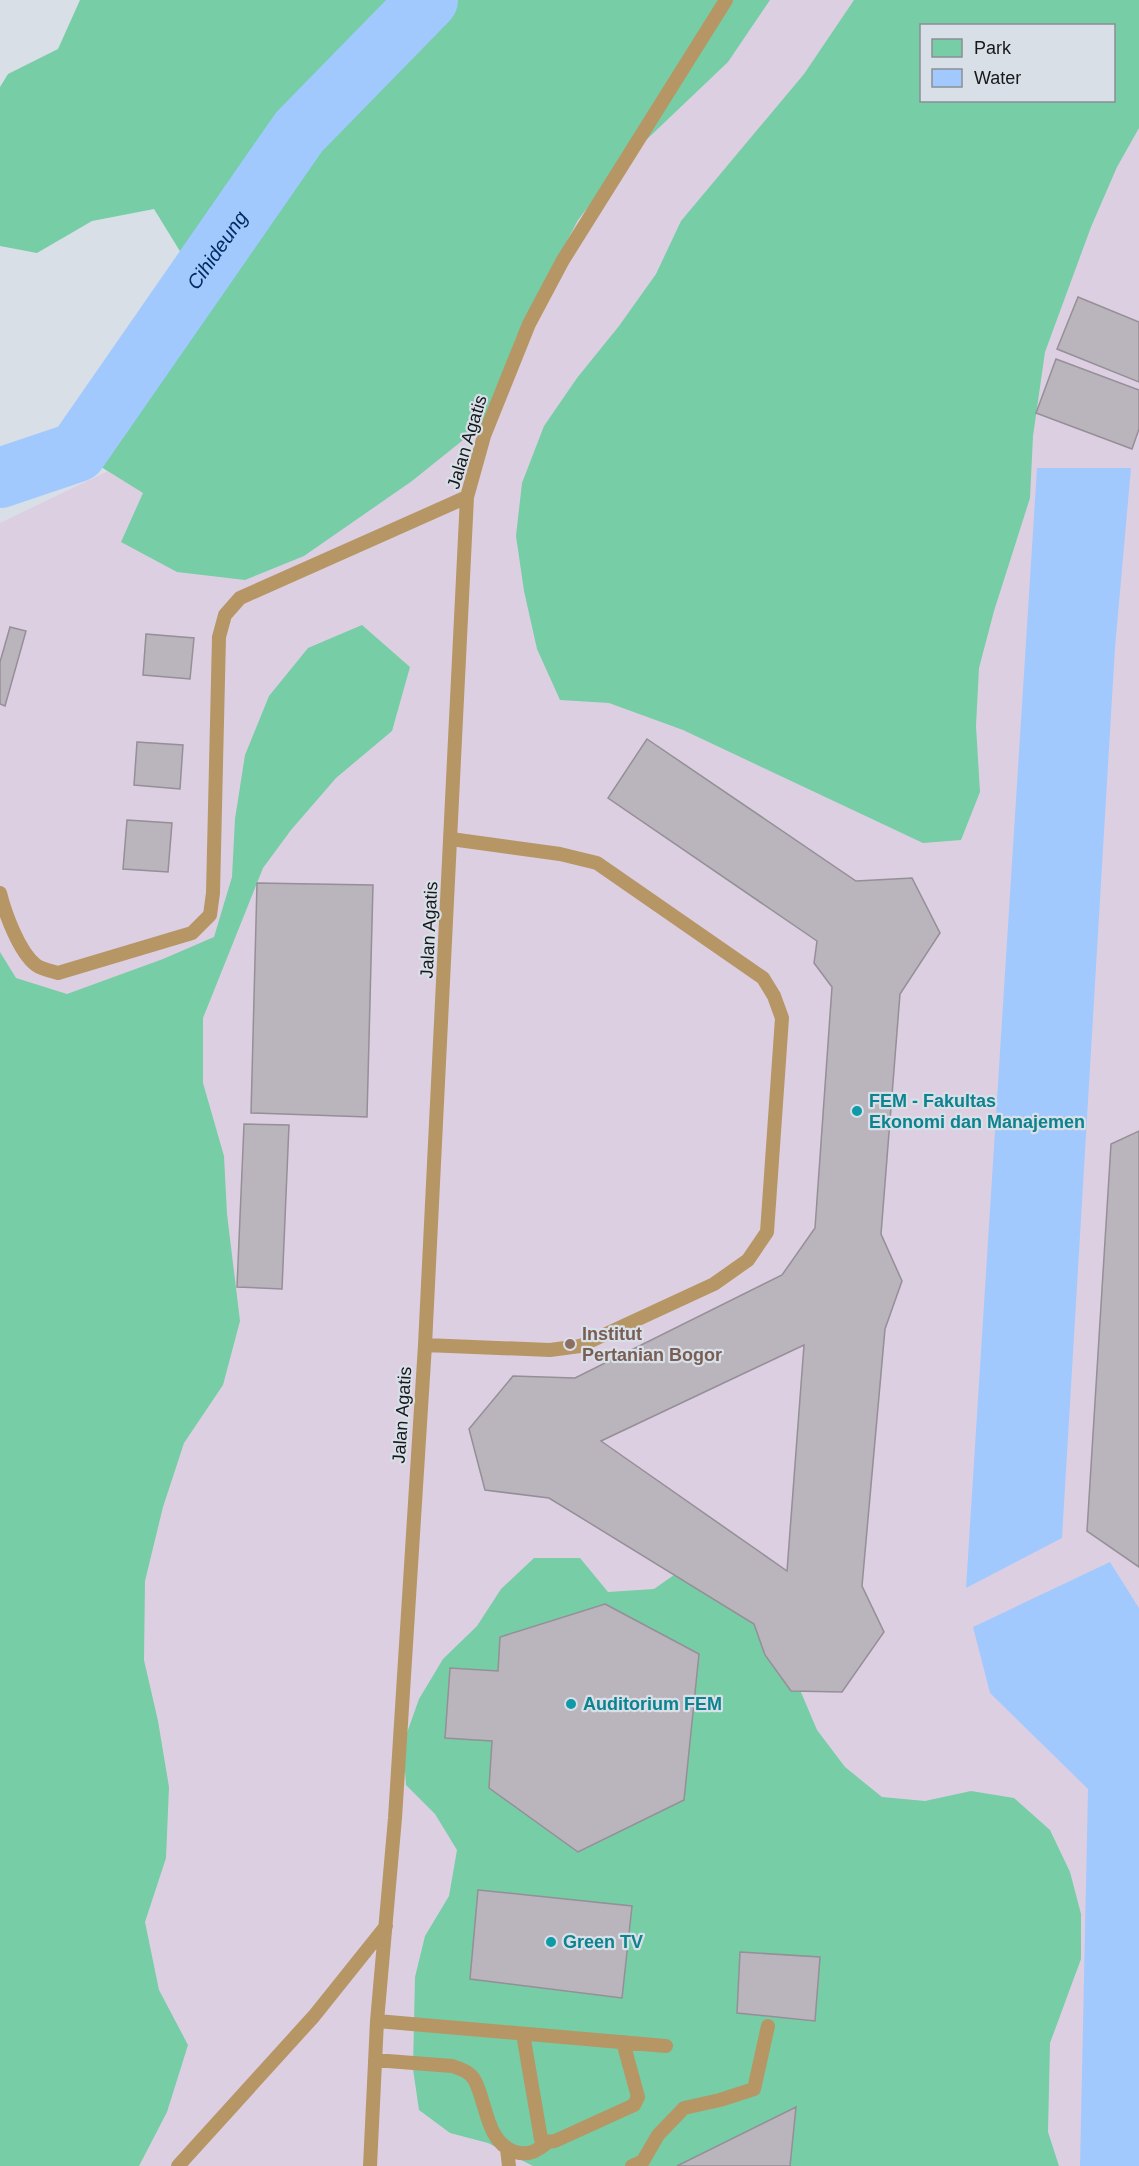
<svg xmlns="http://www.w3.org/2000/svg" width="1139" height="2166" font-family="Arial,sans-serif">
	<rect width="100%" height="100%" fill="#d8dfe7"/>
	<path fill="#ddcfe2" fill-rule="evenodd" d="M444 0H1139V2166H0V523L139 456ZM922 26H1114V100H922Z"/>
	<path fill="#76cda6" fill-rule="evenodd" d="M80 0H770L728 62 624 161 578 220 515 340 509 374 483 424 412 481 304 556 245 580 177 572 121 542 143 493 77 452 146 374 167 317 186 261 154 209 92 221 37 253 0 246V87L8 74 58 49Z
		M854 0H1139V128L1117 167 1091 227 1045 352 1033 436 1030 498 994 611 979 668 976 726 980 792 961 840 923 843 683 730 609 703 560 700 537 649 524 591 516 536 522 483 544 426 577 378 619 326 656 274 681 221 804 74ZM922 26H1114V100H922Z
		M362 625 410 667 392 731 336 778 291 830 263 868 203 1018V1083L224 1156 227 1214 240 1321 223 1385 184 1443 163 1507 145 1581 144 1660 158 1721 169 1787 166 1858 145 1922 159 1990 188 2045 167 2112 139 2166H0V952L16 978 67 994 163 959 214 937 232 877 235 819 245 755 269 696 308 648Z
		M534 1558H580L608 1592 654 1589 694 1561 784 1652 817 1730 845 1767 882 1797 925 1801 971 1791 1014 1798 1050 1830 1070 1872 1081 1914V1959L1050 2043 1048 2132 1059 2166H533L488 2143 450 2133 419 2110 413 2069 415 1977 425 1936 449 1896 457 1850 435 1814 406 1785 403 1744 419 1699 443 1659 477 1626 501 1589Z"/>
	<path fill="#a2c9fe" d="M1037 468H1131L1115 648 1062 1538 966 1588Z
		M1110 1562 1139 1608V2166H1080L1088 1789 990 1693 973 1627Z"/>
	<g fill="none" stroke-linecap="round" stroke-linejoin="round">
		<path stroke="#a2c9fe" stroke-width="60" id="s1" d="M0 478 77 452 299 132 428 0"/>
	</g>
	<path fill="#bab4bc" stroke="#958f97" stroke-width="1.5" fill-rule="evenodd" d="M1078 297 1139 322V382L1057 349Z
		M1056 359 1139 390V429L1132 449 1036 413Z
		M10 627 26 631 5 706 0 704V662Z
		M146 634 194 638 190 679 143 675Z
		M647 739 856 881 912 878 940 933 900 994 881 1234 902 1281 885 1329 862 1586 884 1632 842 1692 791 1691 765 1655 754 1624 549 1498 485 1490 469 1429 513 1376 575 1378 782 1275 815 1228 832 987 814 963 817 941 608 798ZM804 1345 787 1571 601 1441Z
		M137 742 183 745 180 789 134 785Z
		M127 820 172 823 168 872 123 869Z
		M257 883 373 885 367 1117 251 1113Z
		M244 1124 289 1125 282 1289 237 1287Z
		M1139 1131V1567L1087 1531 1111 1144Z
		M605 1604 699 1654 684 1800 578 1852 489 1788 492 1741 445 1738 450 1668 498 1671 500 1637Z
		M478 1890 632 1906 622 1998 470 1979Z
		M740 1952 820 1957 815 2021 737 2013Z
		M796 2107 790 2166H677Z"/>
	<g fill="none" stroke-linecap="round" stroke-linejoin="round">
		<path stroke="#b79666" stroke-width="14" d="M0 893C5 913 19 952 36 965 41 969 51 971 58 973L192 933 210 915 213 893 219 637 225 615 240 598 467 497
			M425 1345 550 1350 580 1346 714 1284 748 1260 767 1232 782 1018 774 996 763 978 597 863 560 854 451 839
			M377 2021 666 2046
			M523 2034 541 2139 548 2142 555 2141 634 2105 638 2097 623 2042
			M375 2060 452 2066C461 2069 471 2072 475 2081 487 2104 486 2142 515 2152 529 2156 537 2151 548 2142
			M507 2149 509 2166
			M178 2166 314 2016 386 1926
			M370 2166 377 2021 395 1818 425 1345 467 497 484 436 529 324 563 260 726 0
			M632 2166 643 2161 658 2135 684 2108 720 2100 754 2089 768 2026"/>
	</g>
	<g fill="#0f9aa8" stroke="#d8dfe7" stroke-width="2">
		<circle cx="857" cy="1111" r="6"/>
		<circle cx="571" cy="1704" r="6"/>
		<circle cx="551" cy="1942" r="6"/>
	</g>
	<circle fill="#8d6e63" stroke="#d8dfe7" stroke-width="2" cx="570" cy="1344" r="6"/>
	<g text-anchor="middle" stroke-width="4.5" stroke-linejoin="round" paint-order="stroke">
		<g font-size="18" fill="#16181b" stroke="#d8dfe7">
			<text transform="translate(467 442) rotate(-73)" y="6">Jalan Agatis</text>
			<text transform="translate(429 930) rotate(-87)" y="6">Jalan Agatis</text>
			<text transform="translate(402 1415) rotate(-86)" y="6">Jalan Agatis</text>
		</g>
		<g font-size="18" font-weight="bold" fill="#0d838f" stroke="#d8dfe7" text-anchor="start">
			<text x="869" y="1107">FEM - Fakultas<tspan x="869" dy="21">Ekonomi dan Manajemen</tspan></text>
			<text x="583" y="1710">Auditorium FEM</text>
			<text x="563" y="1948">Green TV</text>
		</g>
		<g font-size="18" font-weight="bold" fill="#785e54" stroke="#d8dfe7" text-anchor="start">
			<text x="582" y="1340">Institut<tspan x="582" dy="21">Pertanian Bogor</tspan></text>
		</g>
		<g font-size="20" font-style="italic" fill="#002d64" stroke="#d8dfe7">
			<text dy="7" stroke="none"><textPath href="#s1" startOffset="327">Cihideung</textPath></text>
		</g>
	</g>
	<rect x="920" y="24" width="195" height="78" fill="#d8dfe7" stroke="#8a8f95" stroke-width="1.5"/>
	<rect x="932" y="39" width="30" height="18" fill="#76cda6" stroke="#8a8f95" stroke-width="1.5"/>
	<text x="974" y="54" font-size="18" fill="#16181b">Park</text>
	<rect x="932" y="69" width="30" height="18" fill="#a2c9fe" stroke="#8a8f95" stroke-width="1.5"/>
	<text x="974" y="84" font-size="18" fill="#16181b">Water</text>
</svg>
